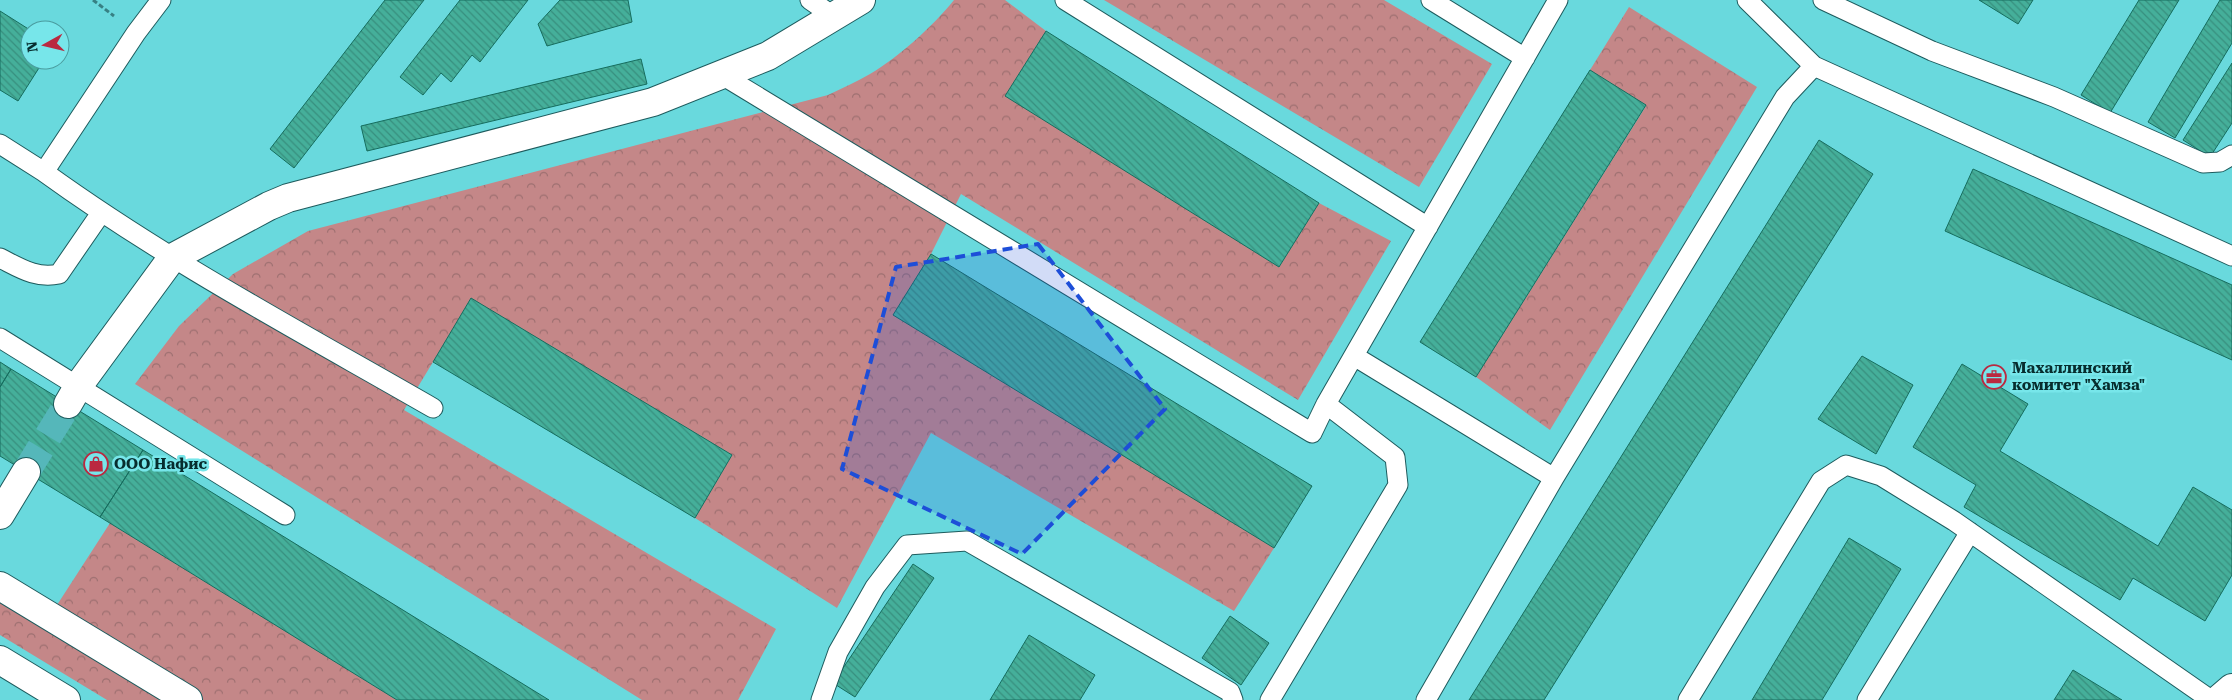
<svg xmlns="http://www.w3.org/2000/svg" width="2232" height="700" font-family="'Roboto Serif',serif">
	<defs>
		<pattern id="forest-crowns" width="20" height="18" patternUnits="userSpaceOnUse" patternTransform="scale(1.25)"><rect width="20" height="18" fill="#c48788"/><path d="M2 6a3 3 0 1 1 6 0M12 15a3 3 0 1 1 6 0" fill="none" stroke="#9d6f70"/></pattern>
		<pattern id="building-back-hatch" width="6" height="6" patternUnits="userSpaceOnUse" patternTransform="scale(1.25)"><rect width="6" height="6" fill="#45af9a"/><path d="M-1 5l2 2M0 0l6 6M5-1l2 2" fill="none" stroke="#388f7e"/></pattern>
	</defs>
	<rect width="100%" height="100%" fill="#69d9dd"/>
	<path fill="url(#forest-crowns)" d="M954 0H1005L1046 31 1006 95 1279 267 1319 203 1391 241 1298 400 961 194 931 254 894 315 1274 548 1234 611 931 433 837 608 695 518 732 455 471 299 404 410 776 629 738 700H642L135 384 179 326 233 274 308 231 828 95C842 88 856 82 870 74 899 57 933 26 954 0Z
		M1104 0H1384L1492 64 1419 187Z
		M1629 7 1757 87 1550 430 1476 377 1646 106 1590 70Z
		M110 523 397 700H107L0 635V599L46 622Z"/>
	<path fill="url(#building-back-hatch)" stroke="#166d5e" d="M385 0H424L294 168 270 149Z
		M460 0H528L480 62 472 55 451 82 441 73 423 95 400 77Z
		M560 0H628L632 22 547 46 538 24Z
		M1979 0H2033L2018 24Z
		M2139 0H2179L2110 113 2081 95Z
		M2220 0H2232V43L2175 138 2148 122Z
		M0 11 30 30V60H44L18 101 0 90Z
		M1046 31 1319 203 1279 267 1005 96Z
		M641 59 647 84 367 151 361 126Z
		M2232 63V123L2210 157 2183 140Z
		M1590 70 1646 105 1476 377 1420 342Z
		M1819 140 1873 174 1544 700H1469Z
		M1973 169 2232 285V360L1945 231Z
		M931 254 1312 486 1274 548 893 315Z
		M471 298 732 455 695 518 433 362Z
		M1862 356 1913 385 1876 454 1818 419Z
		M0 362 11 369 0 387Z
		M1962 364 2028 404 2000 451 2158 546 2193 487 2232 510V575L2205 621 2133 578 2120 600 1964 507 1976 485 1913 447Z
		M11 369 143 450 100 517 0 456V387Z
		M143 450 549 700H397L100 517Z
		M1849 538 1901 569 1822 700H1752Z
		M913 564 934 578 855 697 833 683Z
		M1230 616 1269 643 1241 685 1202 658Z
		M1029 635 1095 675 1080 700H990Z
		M2073 670 2122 700H2054Z"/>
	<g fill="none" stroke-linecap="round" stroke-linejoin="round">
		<path stroke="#55b7ba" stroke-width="28" stroke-dasharray="28 14" stroke-linecap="butt" d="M26 472 68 404"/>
		<g stroke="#1e5b5d" stroke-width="21">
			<path id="lane" d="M161 0 136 33 44 172C167 261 301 332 433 408
				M810 0 833 16
				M1065 0 1428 227
				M1431 0 1525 58
				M1747 0 1814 66 2232 256
				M1823 0 1932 51 2054 97 2203 163 2220 162 2232 155
				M722 75 1312 433 1326 404 1558 0
				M0 144 44 172
				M0 258C20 268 36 279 59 274L101 213
				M0 338 285 515
				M1354 356 1554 478
				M821 700 838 652 875 587 907 545 967 541 1230 692 1233 700
				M1270 700 1398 485 1395 457 1326 404
				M1426 700 1554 478 1785 97 1814 66
				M1688 700 1821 481 1846 465 1881 476 1954 521 2211 700
				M1867 700 1970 532"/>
		</g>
		<g stroke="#1e5b5d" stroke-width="30">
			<path id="street" d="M68 404 79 385 172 258 269 206 288 198 653 102 768 56 861 0
				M0 515 26 472
				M0 586 188 700
				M2218 700 2232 688"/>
		</g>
		<g stroke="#1e5b5d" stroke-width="30">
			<path id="secondary" d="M0 660 66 700"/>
		</g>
		<path stroke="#378184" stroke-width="3" stroke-dasharray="5 2.5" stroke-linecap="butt" d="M93 0 114 16"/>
		<use href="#lane" stroke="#fff" stroke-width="19"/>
		<use href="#street" stroke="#fff" stroke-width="28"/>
		<use href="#secondary" stroke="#fff" stroke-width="28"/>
	</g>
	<path fill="#1d4ed8" fill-opacity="0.2" stroke="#1d4ed8" stroke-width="4" stroke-dasharray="10 6" stroke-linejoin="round" d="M1038 244 1165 409 1022 554 842 469 896 267Z"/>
	<defs>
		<g id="office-ring" transform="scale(1.25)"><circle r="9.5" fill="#77e6ea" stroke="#ba2940" stroke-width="1.5"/><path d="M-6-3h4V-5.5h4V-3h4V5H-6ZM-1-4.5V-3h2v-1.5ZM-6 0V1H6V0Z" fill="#ba2940"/></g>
		<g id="shop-ring" transform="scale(1.25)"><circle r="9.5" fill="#77e6ea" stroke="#ba2940" stroke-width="1.5"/><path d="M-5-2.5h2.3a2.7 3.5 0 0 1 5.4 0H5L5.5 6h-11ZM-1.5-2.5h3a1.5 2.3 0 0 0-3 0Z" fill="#ba2940"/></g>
	</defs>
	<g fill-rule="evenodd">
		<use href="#office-ring" x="1994" y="377"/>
		<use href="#shop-ring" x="96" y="464"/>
	</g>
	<g text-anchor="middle" stroke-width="5" stroke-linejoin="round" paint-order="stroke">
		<g font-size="15" font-weight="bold" fill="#072d2e" stroke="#77e6ea" text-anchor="start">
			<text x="2012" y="373">Махаллинский<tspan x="2012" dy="17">комитет "Хамза"</tspan></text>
			<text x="114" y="469">ООО Нафис</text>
		</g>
	</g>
	<g transform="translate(45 45) rotate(262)"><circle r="24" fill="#77e6ea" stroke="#4a9c9f"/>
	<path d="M0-4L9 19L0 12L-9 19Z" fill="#ba2940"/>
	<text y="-8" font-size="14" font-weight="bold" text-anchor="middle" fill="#072d2e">N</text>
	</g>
</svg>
